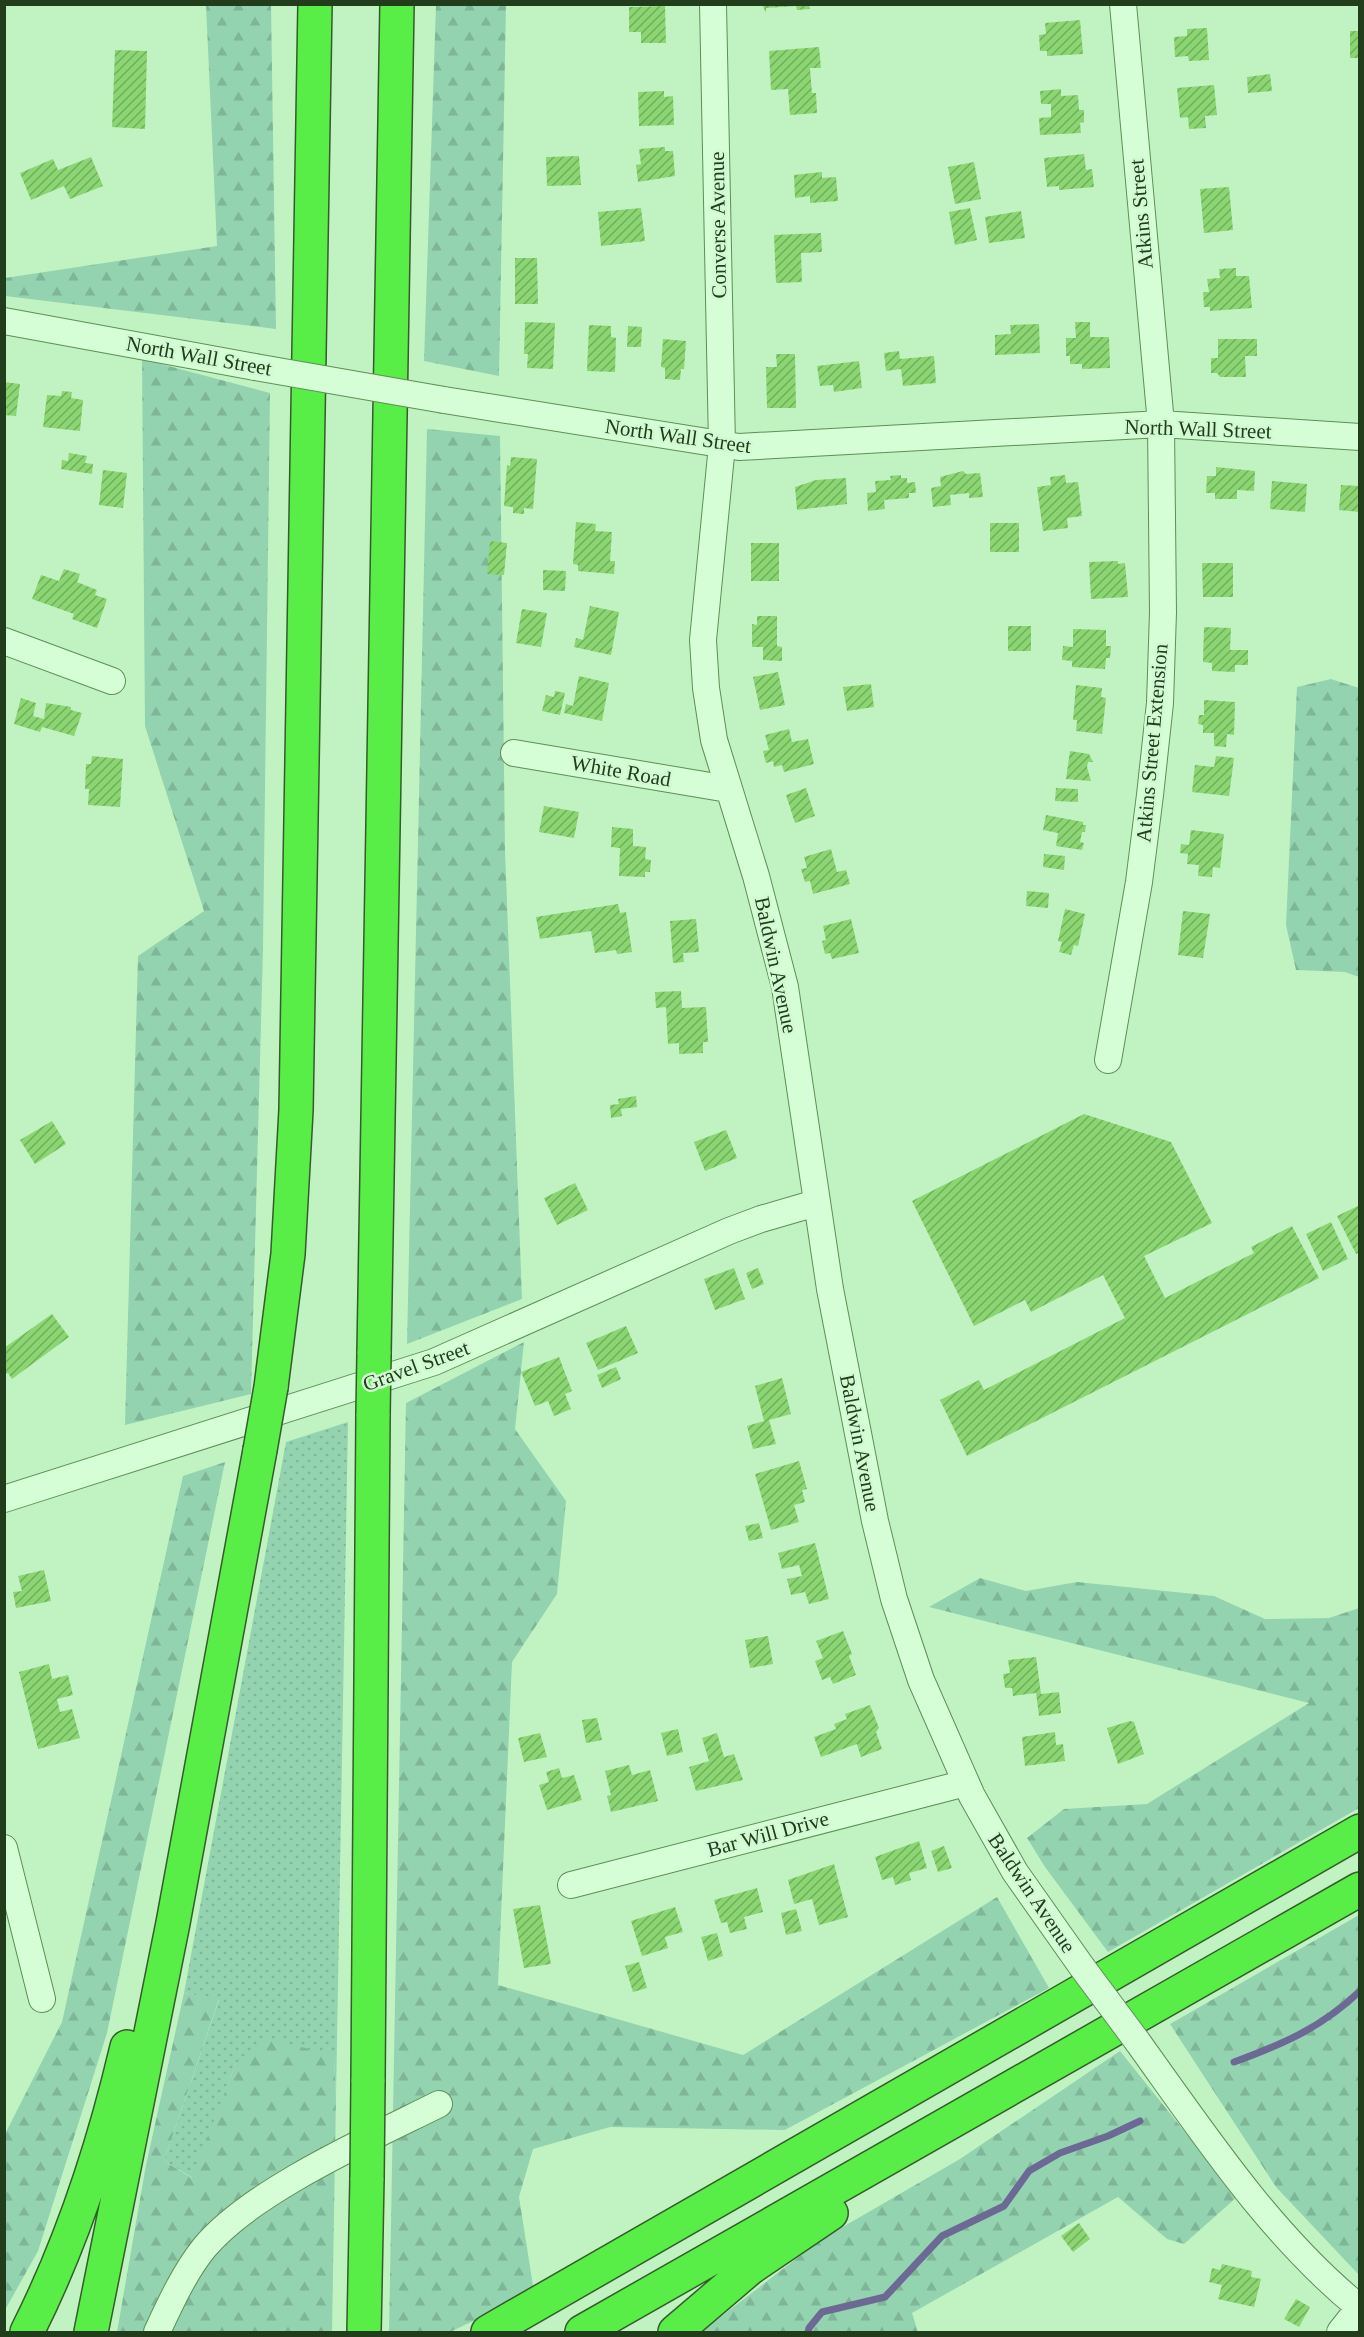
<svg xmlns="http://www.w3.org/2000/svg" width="1364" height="2337" font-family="Georgia,serif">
	<defs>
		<pattern id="grass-dots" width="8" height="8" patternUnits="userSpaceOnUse" patternTransform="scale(1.5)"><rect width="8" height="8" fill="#93d3b0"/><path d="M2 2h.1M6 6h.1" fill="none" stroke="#7eb697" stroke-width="1.8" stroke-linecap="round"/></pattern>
		<pattern id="forest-firs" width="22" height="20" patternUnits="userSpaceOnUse" patternTransform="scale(1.5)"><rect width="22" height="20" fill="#93d3b0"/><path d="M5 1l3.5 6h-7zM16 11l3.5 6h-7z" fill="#7eb697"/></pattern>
		<pattern id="building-hatch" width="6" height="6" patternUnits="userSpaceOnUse" patternTransform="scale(1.5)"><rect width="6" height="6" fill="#8bd672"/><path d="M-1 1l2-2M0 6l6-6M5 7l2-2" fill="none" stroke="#71af5d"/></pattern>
	</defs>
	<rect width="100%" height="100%" fill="#c1f3c2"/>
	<path fill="url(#grass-dots)" d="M348 1422 336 2097 334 2055 236 2063 193 2178 164 2161 219 2000 184 1993 286 1442Z"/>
	<path fill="url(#forest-firs)" d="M206 5H271L276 329 5 296V278L217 246Z
		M436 5H506L499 376 424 361Z
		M142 359 270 393 263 949 251 1394 125 1425 138 956 204 911 145 726Z
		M427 429 500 436 505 850 522 1299 407 1344Z
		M1331 679 1359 688V977L1345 972 1296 970 1286 925 1297 687Z
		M524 1342 515 1429 566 1501 557 1594 512 1662 498 1985 743 2055 997 1897 1049 1988 785 2130 610 2127 533 2149 519 2197 534 2292 450 2332H389L406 1403Z
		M225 1462 107 2033 38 2251 5 2310V2134L62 2022 183 1476Z
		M980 1578 1026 1591 1077 1582 1214 1596 1265 1619 1329 1618 1359 1608V1808L1108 1952 1045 1867 1027 1838 1064 1809 1147 1804 1309 1703 929 1607Z
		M1359 1915V2275L1276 2187 1170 2024Z
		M184 1993 219 1999 164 2161 192 2178 236 2063 264 2038 334 2055 336 2097 332 2332H117L146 2165Z
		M1120 2051 1237 2197 1184 2244 1167 2239 1118 2197 912 2313 918 2332H701L822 2239 960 2159Z"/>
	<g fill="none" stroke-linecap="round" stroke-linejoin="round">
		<path stroke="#6d6995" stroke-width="7" d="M1234 2062C1283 2044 1321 2028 1360 1991
			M808 2332 809 2328 822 2312 885 2297 942 2236 1004 2206 1029 2171 1060 2153 1108 2136 1140 2121"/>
	</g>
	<path fill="url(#building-hatch)" d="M762 4H809L810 9 797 10 796 6 766 8V13Z
		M665 6 666 43H641V32H629V7Z
		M1080 20 1083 54 1047 56V51H1040L1039 35 1046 34 1045 23Z
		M1207 28 1209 60 1189 61 1188 56 1175 57 1174 37 1187 36V29Z
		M1350 31H1360V58H1350Z
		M819 47 821 68H810L812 93H816L817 113 790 115 788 89 771 90 769 51Z
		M115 50 147 51 145 129 112 127Z
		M1270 74 1272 91 1248 93 1247 77Z
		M1214 85 1217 115 1205 116 1206 128 1189 129 1188 117 1180 118 1177 88Z
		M1061 89V96L1078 95 1079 110H1084V122L1080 123 1081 133 1040 135 1039 118 1051 117V104H1041L1040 91Z
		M664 91V97L673 96 674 125 639 126 638 92Z
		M665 147V151H673L675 176 638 182 636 165 641 164 639 149Z
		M1084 154 1086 170 1092 169 1094 187 1059 190V186L1047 187 1044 158Z
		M579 156 581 185 547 186 546 157Z
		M91 157 103 186 70 199 64 186 31 200 20 173 53 159 58 170Z
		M974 162 981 199 955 204 948 167Z
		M822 172V178L836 177 838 201 810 203V196L795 198 794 175Z
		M1229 187 1233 230 1204 233 1200 189Z
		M641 208 645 241 601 246 598 212Z
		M970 208 977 240 955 245 949 212Z
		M1021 211 1025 238 989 243 985 217Z
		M821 233 822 252 801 253 802 282 776 283 774 235Z
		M515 258H537L538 304H515Z
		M1236 268V276H1249L1252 308 1210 311V307H1204L1203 292H1209L1207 279 1220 278 1219 269Z
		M525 322 555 323 553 369 527 368 528 354H524Z
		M1075 322H1090V337H1109L1110 368 1082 369V364H1070V356H1066V338H1076Z
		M1039 324 1040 353 995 355V335L1011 334 1010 325Z
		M589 325 611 326V337L616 338 615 372 587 371Z
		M628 326 642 327 641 347H627Z
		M663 339 686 341 684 369H681L680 380 665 379V368L661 367Z
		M1218 339H1257V356H1245L1246 377H1220L1217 373H1211V358H1218Z
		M899 351 900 359 934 356 936 383 903 386 901 369 886 371 884 353Z
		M776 354H795L796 408H767L766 367H777Z
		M859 361 862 388 834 392 833 385 820 386 817 366Z
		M4 382 20 384 16 416 4 415Z
		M62 391 72 392 71 398 83 400 80 431 43 427 47 395 61 396Z
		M69 453 87 456 85 463 93 464 92 474 61 469 62 460 68 461Z
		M511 457 537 459 533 509 524 508V514L513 513V507L504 506 507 465 510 466Z
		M1216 467 1255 471 1254 491 1237 490V499H1215V493H1206L1207 476H1216Z
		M103 470 127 473 123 508 99 505Z
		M963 471 966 474 980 473 983 497 969 498V493L950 495 951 505 933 507 931 488 941 486 940 477Z
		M901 475V478H907V483L915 482 916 493H909V498L884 500 885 509 868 511 867 493 876 492 875 481 891 480 890 476Z
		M1065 475 1066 483 1078 482 1082 516 1067 518 1068 528 1043 531 1037 487 1051 485 1050 477Z
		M846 478 847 504 797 510 795 487 816 480Z
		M1272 481 1307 484 1305 512 1270 509Z
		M1341 485 1360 486V512L1339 510Z
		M576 522 596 524 595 531 612 532 610 561H615L614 574 578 571V565L573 564Z
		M990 523H1019V552H990Z
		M490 541 507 543 504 575 487 574Z
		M751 543H779V581H751Z
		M1118 561V564L1125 563 1128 597 1091 599 1089 562Z
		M1202 563H1233V597H1203Z
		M64 569 80 574 77 582 97 590 95 595 107 599 97 628 72 619 74 614 32 599 41 575 59 581Z
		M543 570 566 571 565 591 543 590Z
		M590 606 619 612 611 655 574 647 576 638 583 640Z
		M522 609 547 613 541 647 516 643Z
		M757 616H777V646L782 647V661L763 660V647H752V624L757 625Z
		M1008 626H1031V651H1008Z
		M1204 627 1231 628 1230 650H1248V665H1235V672L1212 671V663L1203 662Z
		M1073 629 1106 630V646H1111L1110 658H1106L1105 669 1072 667V661L1062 660 1063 646 1073 647Z
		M778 672 785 705 760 710 753 677Z
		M579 676 609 683 602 721 564 713 566 704 573 706Z
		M871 684 874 707 847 711 843 687Z
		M1076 685 1102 688 1101 697 1106 698 1102 734 1076 731 1077 720H1073Z
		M555 691 565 693 560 715 542 711 546 695 554 697Z
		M21 698 36 703 33 716 44 719 46 703 71 707V710L82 713 74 736 42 727 40 732 14 724Z
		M1204 700 1235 702 1234 735 1227 734 1226 747 1214 746V733H1203V725L1198 724 1199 715H1204Z
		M789 729 792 742 808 739 814 764 784 772 782 765 774 767 773 761 766 763 763 751 769 750 765 735Z
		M1070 751 1089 754 1093 762H1088L1087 767 1091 781 1066 779Z
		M92 756 123 759 120 807 88 805 89 789H85L86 764H91Z
		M1216 756 1234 758 1229 796 1192 792 1195 765 1214 767Z
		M806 788 815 816 795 823 786 795Z
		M1056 788 1078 789V802L1055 801Z
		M544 806 579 812 574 838 539 832Z
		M1046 815 1083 822V825H1086L1085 832H1082L1080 842 1084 843 1082 850 1056 846 1058 833 1043 830Z
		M612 827 633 829V846L646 847 645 859 651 860 650 872H645V877L619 876 620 848 611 847Z
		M1191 830 1224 834 1220 868 1213 867 1212 877 1198 876 1199 865 1187 864 1188 854 1180 853 1181 844 1189 845Z
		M831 849 837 872 846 870 850 884 813 894 810 881 805 882 801 869 807 868 804 857Z
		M1044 854 1065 856 1064 870 1043 867Z
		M1027 891 1049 893 1048 908 1026 906Z
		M618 904 620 913 626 912 632 952 617 954 616 950 595 953 591 931 540 939 536 917Z
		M1065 909 1085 914 1078 946 1074 945 1071 955 1059 952 1062 942 1058 941Z
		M1183 911 1210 914 1203 958 1178 955Z
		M696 919 699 952 683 953 684 962 673 963 670 921Z
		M851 919 859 953 832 959 830 953 825 954 822 941 826 940 823 926Z
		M681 991 682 1008 706 1007 708 1042H703V1053L679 1054V1043L668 1044 666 1007 656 1008 655 992Z
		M636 1096 637 1107 621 1109 622 1116 611 1118 610 1105 619 1104 618 1099Z
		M1084 1114 1171 1142 1212 1223 1144 1256 1165 1298 1254 1253 1251 1247 1292 1226 1319 1278 967 1456 940 1400 979 1380 984 1390 1125 1318 1103 1275 1031 1312 1025 1300 974 1326 912 1201Z
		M52 1121 66 1144 35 1164 20 1140Z
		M726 1130 737 1158 705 1171 694 1142Z
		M575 1183 588 1210 557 1225 544 1198Z
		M1360 1205V1252L1356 1254 1337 1216Z
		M1331 1222 1348 1259 1323 1271 1306 1234Z
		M734 1268 745 1299 715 1310 704 1279Z
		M758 1268 764 1284 752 1289 746 1273Z
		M52 1314 69 1337 12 1379 8 1373 4 1375V1348Z
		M626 1326 638 1353 598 1370 586 1343Z
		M559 1357 572 1391 565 1394 571 1409 554 1416 548 1401 535 1406 521 1372Z
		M616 1367 621 1379 602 1388 597 1375Z
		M782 1378 791 1414 769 1420 776 1444 753 1449 747 1426 764 1421 755 1386Z
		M799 1461 807 1489 802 1490 805 1502 794 1505 799 1522 771 1530 755 1474Z
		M759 1523 763 1538 749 1541 745 1526Z
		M815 1543 829 1599 809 1604 805 1592 791 1595 787 1579 802 1576 799 1565 782 1569 778 1553Z
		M44 1570 51 1601 16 1608 13 1592 22 1591 18 1576Z
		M843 1631 852 1654 849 1656 856 1675 833 1684 830 1677 822 1680 815 1661 823 1658 816 1641Z
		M768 1636 773 1664 750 1668 745 1640Z
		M1036 1657 1041 1694 1059 1692 1061 1713 1039 1716 1036 1693 1013 1696 1012 1688H1005L1003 1674 1010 1673 1008 1660Z
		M49 1664 52 1679 68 1675 73 1695 57 1699 60 1712 72 1709 80 1738 38 1749 19 1672Z
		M870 1705 879 1728 876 1732 882 1749 861 1757 857 1744 821 1757 814 1737 836 1729 834 1724 847 1719 845 1714Z
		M597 1718 602 1740 586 1743 582 1720Z
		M1130 1721 1134 1722 1144 1754 1118 1764 1107 1728Z
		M678 1729 683 1752 667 1756 661 1733Z
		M1055 1732 1056 1745 1063 1744 1065 1761 1025 1766 1022 1737Z
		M540 1733 547 1757 524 1762 518 1738Z
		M717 1733 724 1757 734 1754 743 1780 696 1791 689 1767 709 1761 702 1738Z
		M629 1765 632 1775 650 1770 658 1801 611 1812 607 1796 611 1795 605 1771Z
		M559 1768 562 1778 574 1775 582 1800 547 1810 539 1785 549 1782 546 1772Z
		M919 1841 927 1868 909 1873 911 1880 895 1885 893 1877 882 1880 875 1857Z
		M944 1846 952 1868 938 1872 931 1851Z
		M834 1864 848 1917 819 1925 812 1899 794 1904 788 1880Z
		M757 1888 763 1912 744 1917 747 1929 730 1933 727 1922 721 1923 714 1900Z
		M540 1905 551 1964 524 1968 513 1909Z
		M675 1907 683 1932 665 1937 668 1948 642 1956 631 1921Z
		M796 1909 802 1931 786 1935 781 1913Z
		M717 1933 723 1956 708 1961 701 1937Z
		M639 1962 647 1988 633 1992 625 1966Z
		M1079 2223 1090 2239 1073 2252 1061 2236Z
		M1222 2264 1252 2271 1251 2277 1261 2279 1254 2307 1218 2299 1222 2285 1209 2282 1212 2268 1220 2270Z
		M1296 2299 1310 2307 1299 2327 1284 2319Z"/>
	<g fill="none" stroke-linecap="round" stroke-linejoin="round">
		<g stroke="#5e8f56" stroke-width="28">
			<path id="minor" d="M713 4 722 445 703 640 706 688 714 740 756 876 785 987 830 1289 875 1521 894 1599 921 1680 972 1796 1015 1872 1082 1967
				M4 321 255 367
				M444 400 739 447 1161 424 1360 437
				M4 641 112 681
				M514 753 728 789
				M1108 1060 1139 882 1150 795 1160 703 1163 612 1161 424 1123 4
				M4 1499 434 1362 729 1231 761 1219 816 1203
				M4 1848 42 1999
				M571 1885 966 1783
				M1137 2041C1204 2134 1270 2235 1360 2308
				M157 2332C170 2304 184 2273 204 2248 251 2191 371 2138 439 2104
				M1340 2332 1359 2308"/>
		</g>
		<g stroke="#355c2b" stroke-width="36">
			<path id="highway" d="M374 1354 397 4
				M271 1387 288 1254 296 1110 315 4
				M368 2082 373 1414
				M27 2332C72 2243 104 2145 127 2047
				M91 2332 173 1923 260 1450
				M364 2332 367 2178
				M488 2332 1360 1831
				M582 2332 1360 1889
				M675 2332 750 2268 831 2213"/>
		</g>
		<use href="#minor" stroke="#d5fdd6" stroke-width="26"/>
		<use href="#highway" stroke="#59ed47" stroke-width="33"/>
		<g stroke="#5e8f56" stroke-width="28" stroke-linecap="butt">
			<path id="minor-bridge" d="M255 367 444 400
				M1082 1967 1137 2041"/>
		</g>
		<g stroke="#355c2b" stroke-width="36" stroke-linecap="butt">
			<path id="highway-bridge" d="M373 1414 374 1354
				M260 1450 271 1387
				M367 2178 368 2082"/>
		</g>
		<use href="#minor-bridge" stroke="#d5fdd6" stroke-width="26"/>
		<use href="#highway-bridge" stroke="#59ed47" stroke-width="33"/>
	</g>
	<g text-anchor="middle" stroke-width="5" stroke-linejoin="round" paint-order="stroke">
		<g font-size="21" fill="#223d1c" stroke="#d1fad3">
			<text transform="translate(1141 214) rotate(-95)" y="7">Atkins Street</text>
			<text transform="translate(718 225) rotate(-91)" y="7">Converse Avenue</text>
			<text transform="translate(199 356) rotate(10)" y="7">North Wall Street</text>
			<text transform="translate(1198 429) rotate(2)" y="7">North Wall Street</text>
			<text transform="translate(678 436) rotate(8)" y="7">North Wall Street</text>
			<text transform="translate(1152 743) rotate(-85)" y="7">Atkins Street Extension</text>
			<text transform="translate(621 771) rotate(10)" y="7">White Road</text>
			<text transform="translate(776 965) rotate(78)" y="7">Baldwin Avenue</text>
			<text transform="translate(416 1366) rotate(-20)" y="7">Gravel Street</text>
			<text transform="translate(860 1443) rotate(79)" y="7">Baldwin Avenue</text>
			<text transform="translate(768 1834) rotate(-15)" y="7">Bar Will Drive</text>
			<text transform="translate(1032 1893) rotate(56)" y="7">Baldwin Avenue</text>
		</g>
	</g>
	<rect width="1364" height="2337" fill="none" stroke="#223d1c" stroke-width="12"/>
</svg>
